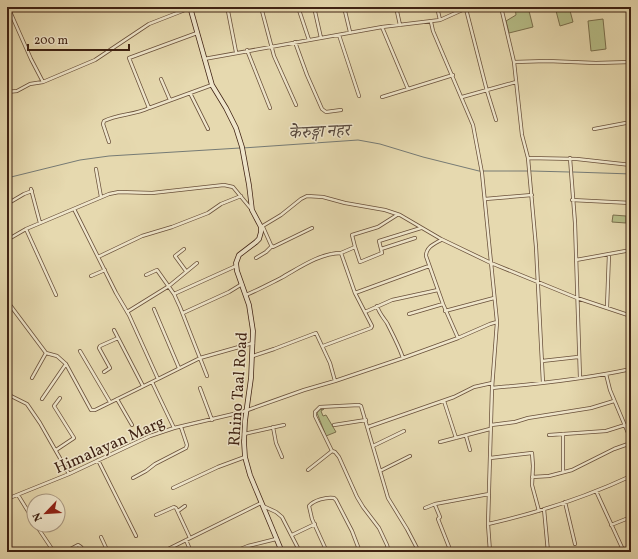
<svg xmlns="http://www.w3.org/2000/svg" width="638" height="559" font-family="Vollkorn,'Noto Serif Devanagari',serif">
	<rect width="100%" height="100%" fill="#e6d9af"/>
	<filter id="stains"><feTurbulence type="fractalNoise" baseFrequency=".005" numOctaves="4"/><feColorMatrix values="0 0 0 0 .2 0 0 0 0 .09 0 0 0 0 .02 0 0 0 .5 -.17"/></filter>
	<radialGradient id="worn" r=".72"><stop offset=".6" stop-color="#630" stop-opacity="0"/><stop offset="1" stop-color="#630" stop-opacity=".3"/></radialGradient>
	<path fill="#b7bf89" stroke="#7b704e" d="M515 7H528L533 27 509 33 506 21 516 15Z
		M555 7H569L573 22 560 26Z
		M603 19 606 49 591 51 588 21Z
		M613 215 626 216V223L612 222Z
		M324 409 321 411 323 416 326 415 336 432 326 436 317 413 319 410Z"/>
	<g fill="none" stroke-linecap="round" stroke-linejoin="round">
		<path stroke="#767b75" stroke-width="1" d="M243 148 358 140 380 144 423 157 479 171H527
			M531 171 569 172
			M573 172 631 174
			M7 178 80 160 109 156 240 148"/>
		<g stroke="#69503a" stroke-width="4">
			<path id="street" d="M8 7 31 59 43 82
				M261 7 274 56 296 105
				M298 7 309 40
				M314 7 321 38
				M344 7 350 32
				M396 7 400 25
				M437 7 440 20
				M501 7 514 62 522 135 528 158 536 247 543 383
				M466 9 487 91 496 120
				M431 22 433 31 473 125 482 173 497 322 492 388 488 524 490 552
				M382 27 408 89 453 75
				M197 33 129 58 149 108 212 85
				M339 35 359 96
				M295 42 307 75 322 109 326 112 341 110
				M247 50 270 108
				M236 52 228 11 238 7
				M204 59 382 27 440 20 469 7
				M514 62 547 61 596 63 631 62
				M161 79 170 100
				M7 92 17 91 30 84 43 82 95 60 149 24 190 8
				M190 93 208 129
				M382 97 408 89
				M462 97 516 82
				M594 129 631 122
				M109 142 103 124 104 121C118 114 135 115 149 108
				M528 158 577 159 631 165
				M570 158 575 223 580 378
				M96 169 101 197
				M31 189 40 223
				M485 199 532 195
				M572 200 631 203
				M7 204 24 194 32 191
				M631 204 628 228 631 243
				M74 209 116 293 129 315 158 379 200 358 253 343
				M261 227 281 215 301 199 307 196 323 197 345 203 385 210 400 215 441 239 491 263 577 298 631 316
				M263 227 271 245 273 247 312 228
				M26 229 56 295
				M7 240 26 229 109 194 119 192 152 193 224 185 233 187 252 210
				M441 240C434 244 426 247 426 256L443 304 458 338 490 324 497 322
				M355 247 360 262 382 253 379 241 421 228
				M184 249 175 256 186 271
				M381 249 415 238
				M341 253 355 247 352 235 378 227 397 215
				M98 257 142 236 172 227 208 213 221 204 241 196
				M256 258 266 252 272 246
				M576 260 631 250
				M146 275 157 270 174 294 180 307 207 376
				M91 276 105 270
				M355 293 429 266
				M174 294 236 266
				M246 295C258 290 269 284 281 278 299 268 320 253 341 253L355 293 372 326 371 328 323 346
				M7 301 46 353 57 356 66 364 91 410H95L158 379
				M377 306C379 313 383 317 387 323 393 335 399 346 403 358
				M607 307 609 254
				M154 309 179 368
				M445 311 494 298
				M127 312 169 286 197 263
				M365 312 392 300 438 290
				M183 313 229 292 242 284
				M409 314 443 304
				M114 330 143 386
				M80 351 110 402
				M253 356 274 349 316 333 330 363 335 381
				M542 361 578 357
				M104 372 110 368 99 348 100 346 118 338
				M606 374 610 390 631 440
				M32 378 46 353
				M152 382 174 428
				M200 388 212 420
				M492 388C538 384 585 379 631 369
				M7 394 27 404 40 423 69 474
				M42 399 66 364
				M117 399 132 425
				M444 401 456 438
				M334 425 366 420
				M491 425 515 422 528 418 591 408 614 401
				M273 427 276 443 282 457
				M368 427 454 397 474 387 492 383
				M244 434 284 425
				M549 435 606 431 625 425
				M466 436 470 450
				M440 442 490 429
				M373 446 404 431
				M56 450 74 438 54 406 60 398
				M490 458 532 453 533 466 532 485 539 511
				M98 460 136 536
				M308 470 332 451
				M380 471 410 456
				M563 472V434
				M532 477 549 476 572 470 614 449 631 443
				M628 477 631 485
				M133 478 146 471 155 464 186 448 187 445 181 427
				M173 488 218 467 245 457
				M596 491 624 552
				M18 495 34 521
				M7 499 69 474 150 436 174 428 242 412 304 390 335 381 403 358 458 338
				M565 502 575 544
				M435 505 440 517 438 519 451 552
				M263 506 276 512 282 517 300 552
				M425 508 435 504 489 494
				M544 509 548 552
				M178 511 185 506
				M156 515 174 507 176 508 190 538
				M488 524C537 513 586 497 631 476
				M36 525 54 552
				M611 525 631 517
				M292 535 315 524
				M101 537 108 552
				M186 540 191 552
				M7 544 11 552
				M248 546 250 552
				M65 552 78 545 81 547 85 552
				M162 552 261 503
				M233 552 248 546 276 539
				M327 552 312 519 309 506C314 500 326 497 334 498L336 500 352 531 360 552
				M389 552 387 545 379 528 363 507 357 497 339 457 335 452 332 451 315 416V412L320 407 359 405 361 406 388 498 407 529 419 552"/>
		</g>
		<g stroke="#3f2213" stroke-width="5.5">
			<path id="secondary" d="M190 7 212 85 226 108 236 128 242 147 249 185 252 210 261 227V232L259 239 256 242 239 255 236 263 237 271 249 305 253 331 251 378 245 421 244 442 245 457 250 475 282 552"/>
		</g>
		<use href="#street" stroke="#efe6cb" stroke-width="2.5"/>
		<use href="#secondary" stroke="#efe6cb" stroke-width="4"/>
	</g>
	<g text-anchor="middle" stroke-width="3" stroke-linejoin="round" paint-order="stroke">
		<g font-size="16" fill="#3f2213" stroke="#efe6cb">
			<text transform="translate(237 389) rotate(-86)" y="6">Rhino Taal Road</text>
			<text transform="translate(109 444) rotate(-24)" y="6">Himalayan Marg</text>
		</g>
		<g font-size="17" font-style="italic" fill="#56473c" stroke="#efe6cb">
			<text transform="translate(319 131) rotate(-3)" y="6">केेरुङ्गा नहर</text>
		</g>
	</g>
	<rect width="638" height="559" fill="none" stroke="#e6d9af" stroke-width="24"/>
	<rect x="8" y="8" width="622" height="543" fill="none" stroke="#3f2213" stroke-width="2"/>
	<rect x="12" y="12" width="614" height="535" fill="none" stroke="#3f2213"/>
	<g transform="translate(46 513) rotate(245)"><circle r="19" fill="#efe6cb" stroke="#a99881"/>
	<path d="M0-3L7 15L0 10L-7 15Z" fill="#8f2418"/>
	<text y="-6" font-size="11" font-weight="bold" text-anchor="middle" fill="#3f2213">N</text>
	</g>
	<path d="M28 44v6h101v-6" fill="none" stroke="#3f2213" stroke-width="2"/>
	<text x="34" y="44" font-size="12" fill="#3f2213" stroke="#efe6cb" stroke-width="3" paint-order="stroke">200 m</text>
	<rect width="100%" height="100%" filter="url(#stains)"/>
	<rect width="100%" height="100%" fill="url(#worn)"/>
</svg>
